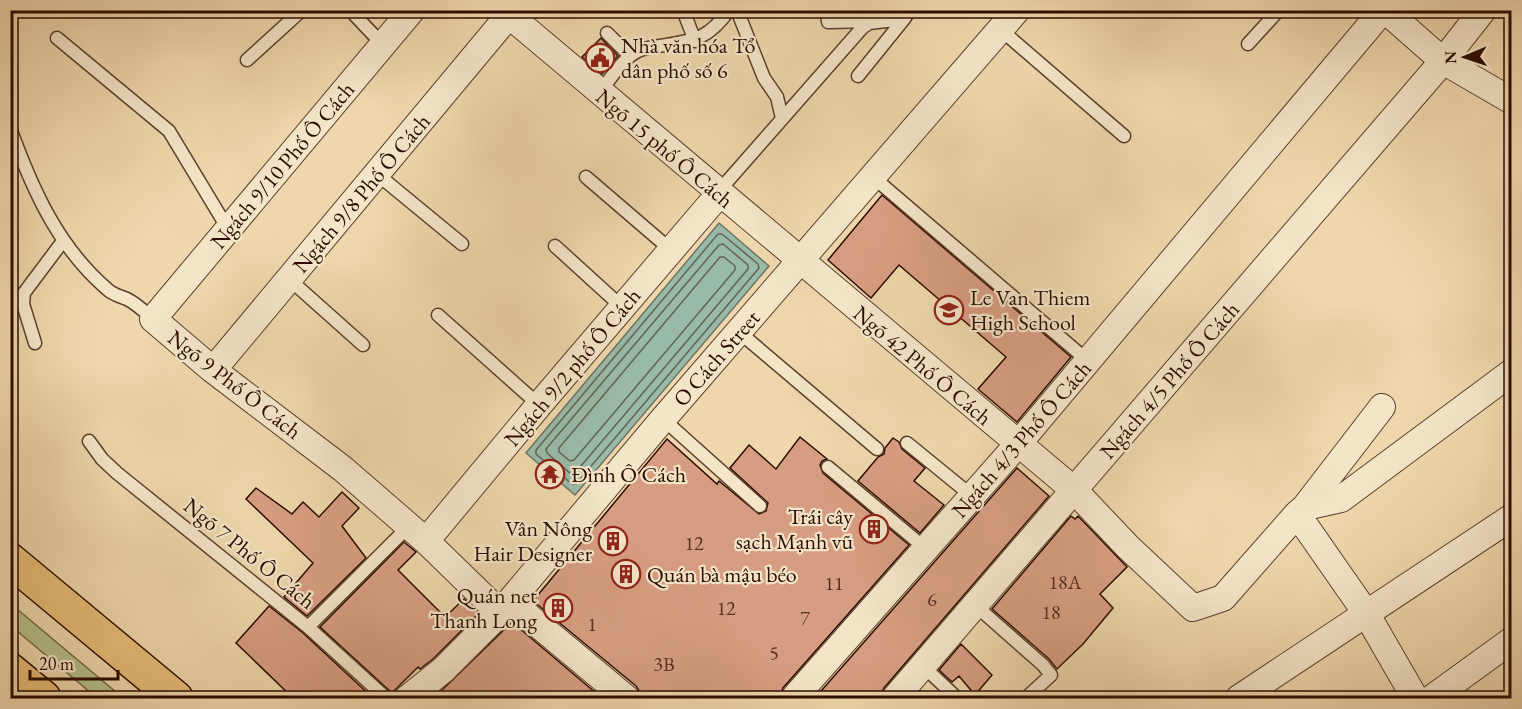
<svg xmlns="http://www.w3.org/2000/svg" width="1522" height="709" font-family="'EB Garamond',serif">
	<rect width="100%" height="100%" fill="#eed7ac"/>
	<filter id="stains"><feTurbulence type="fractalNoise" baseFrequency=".00333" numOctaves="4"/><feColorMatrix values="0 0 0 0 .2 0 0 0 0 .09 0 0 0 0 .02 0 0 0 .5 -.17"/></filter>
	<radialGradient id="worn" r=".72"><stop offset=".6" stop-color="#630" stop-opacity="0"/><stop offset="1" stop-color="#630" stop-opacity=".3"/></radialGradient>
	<path fill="#b6bf8b" stroke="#706646" stroke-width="1.5" d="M11 604 123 698H97L11 626Z"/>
	<path fill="#99baa8" stroke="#6d7465" stroke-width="1.5" d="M719 223 769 266 575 495 526 453Z"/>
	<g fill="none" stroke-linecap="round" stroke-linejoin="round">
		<path stroke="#626354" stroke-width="1.5" d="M718 234H722L758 264 759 268 576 484H572L536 454V450Z
			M723 244 748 265V269L575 473 571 474 547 453 546 449 719 245Z
			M720 257H724L735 266V270L574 460 570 461 559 452V448Z"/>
	</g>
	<path fill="#d79d82" stroke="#2b0c01" stroke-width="1.5" d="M601 38 618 56 602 74 582 57Z
		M882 195 1071 357 1017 422 978 389 1006 357 899 265 871 298 828 260Z
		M800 437 827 459 822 461 820 465 823 473 909 545 783 688 779 699H641L640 692 636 686 533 601 667 439 717 484 719 481 759 514 766 511 768 503 730 468 749 445 776 469Z
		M893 438 899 442 902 449 925 468 914 481 944 505 920 533 858 481 878 457 884 454 885 448Z
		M1017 468 1049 496 884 688 879 699H814Z
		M256 488 292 514 303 502 319 517 342 492 359 508 342 526 366 558 307 616 284 597 313 563 246 499Z
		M1071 516 1075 519 1078 516 1127 567 1100 594 1113 608 1083 644 1057 669 1049 659 992 609Z
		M404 542 416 552 398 570 445 617 464 599 479 613 433 659 420 669 418 667 392 693 320 627Z
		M269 606 303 633 374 699H294L236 643Z
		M512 622 603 699H447L441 691Z
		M961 644 992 675 975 695 959 676 952 682 939 670Z"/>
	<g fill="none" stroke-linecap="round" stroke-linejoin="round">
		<g stroke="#5c3f2c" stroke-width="15">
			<path id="lane" d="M350 10 383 45
				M683 10 695 41
				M737 10 764 78 777 97 782 118
				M827 10 828 22 873 21
				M1000 29 1124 136
				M607 33 630 56
				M57 38 169 131 228 229
				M1248 44 1279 10
				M247 60 302 10
				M858 76 904 19
				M600 92C611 78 622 59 638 51 647 47 657 46 666 45 697 40 710 37 729 10
				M10 128C32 188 57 246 107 289 113 295 120 296 127 299 137 304 145 312 153 319
				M377 174 462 244
				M586 177 671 250
				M873 177 1088 361
				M718 192 862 28 869 23 904 19 910 10
				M555 246 622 307
				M289 279 363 345
				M438 315 539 405
				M739 332 877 449
				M35 343 23 304 24 293 63 241
				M663 419 760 506
				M89 441 102 459 117 473 308 627 386 698
				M907 443 972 496
				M828 467 925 548
				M975 605 1043 665 1051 675 1026 698
				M308 627 408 527
				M923 666 957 698"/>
		</g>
		<g stroke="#5c3f2c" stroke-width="28">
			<path id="street" d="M412 10 153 319 213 370 343 469 426 541 500 613
				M503 10 1074 490 1128 547 1193 608 1223 598 1297 514 1366 613 1415 698
				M1385 10 1443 61 1512 101
				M213 370 509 15
				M1305 507 1382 407
				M1297 514 1305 507 1341 499 1512 372
				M426 541 539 405 720 193
				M511 602 626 698
				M408 698 443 670 500 613 663 419 1017 10
				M794 698 1018 444 1383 10
				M895 698 1443 61 1483 10
				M1239 698 1512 517
				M1432 698 1512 640"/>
		</g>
		<g stroke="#2b0c01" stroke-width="36">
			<path id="primary" d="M10 560 176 698
				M10 670 44 698"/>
		</g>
		<use href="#lane" stroke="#f4e5c9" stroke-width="12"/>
		<use href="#street" stroke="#f4e5c9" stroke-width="26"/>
		<use href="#primary" stroke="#e7bc76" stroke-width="33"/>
	</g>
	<defs>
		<g id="civic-ring" transform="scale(1.5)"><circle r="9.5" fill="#f4e5c9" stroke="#8f2418" stroke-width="1.5"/><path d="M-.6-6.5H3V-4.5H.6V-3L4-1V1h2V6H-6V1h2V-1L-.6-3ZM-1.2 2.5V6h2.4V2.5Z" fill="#8f2418"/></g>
		<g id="school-ring" transform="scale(1.5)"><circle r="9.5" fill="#f4e5c9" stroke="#8f2418" stroke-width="1.5"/><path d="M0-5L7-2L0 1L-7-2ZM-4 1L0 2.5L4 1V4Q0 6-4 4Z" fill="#8f2418"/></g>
		<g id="temple-ring" transform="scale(1.5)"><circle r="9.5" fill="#f4e5c9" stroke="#8f2418" stroke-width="1.5"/><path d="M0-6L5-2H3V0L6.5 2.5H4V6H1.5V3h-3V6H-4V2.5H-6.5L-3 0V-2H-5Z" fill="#8f2418"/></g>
		<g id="building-ring" transform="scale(1.5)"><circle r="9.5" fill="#f4e5c9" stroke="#8f2418" stroke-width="1.5"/><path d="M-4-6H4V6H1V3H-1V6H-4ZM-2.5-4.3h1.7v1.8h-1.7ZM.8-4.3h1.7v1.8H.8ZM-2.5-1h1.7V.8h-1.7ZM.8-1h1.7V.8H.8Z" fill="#8f2418"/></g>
	</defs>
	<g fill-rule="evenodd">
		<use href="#civic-ring" x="600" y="58"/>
		<use href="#school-ring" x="949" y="310"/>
		<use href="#temple-ring" x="550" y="474"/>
		<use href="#building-ring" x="874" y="529"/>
		<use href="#building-ring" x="613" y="541"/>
		<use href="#building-ring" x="626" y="574"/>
		<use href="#building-ring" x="558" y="608"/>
	</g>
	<g text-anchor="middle" stroke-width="4.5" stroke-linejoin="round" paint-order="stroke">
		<g font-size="20" fill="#563021">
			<text x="694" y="550">12</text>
			<text x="1065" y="589">18A</text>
			<text x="834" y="590">11</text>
			<text x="932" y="606">6</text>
			<text x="726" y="615">12</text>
			<text x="1051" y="619">18</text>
			<text x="805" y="625">7</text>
			<text x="592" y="631">1</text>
			<text x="774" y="660">5</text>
			<text x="664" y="671">3B</text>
		</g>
		<g font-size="22" fill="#2b0c01" stroke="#f4e5c9" text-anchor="start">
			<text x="621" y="53">Nhà văn hóa Tổ<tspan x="621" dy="25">dân phố số 6</tspan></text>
			<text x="970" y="305">Le Van Thiem<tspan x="970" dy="25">High School</tspan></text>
			<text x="571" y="482">Đình Ô Cách</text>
			<text x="853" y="524" text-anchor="end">Trái cây<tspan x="853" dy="25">sạch Mạnh vũ</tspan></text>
			<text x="592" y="536" text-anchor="end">Vân Nông<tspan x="592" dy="25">Hair Designer</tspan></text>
			<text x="647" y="582">Quán bà mậu béo</text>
			<text x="537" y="603" text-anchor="end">Quán net<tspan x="537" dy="25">Thanh Long</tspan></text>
		</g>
		<g font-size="22" fill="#2b0c01" stroke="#f4e5c9">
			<text transform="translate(665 148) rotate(40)" y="8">Ngõ 15 phố Ô Cách</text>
			<text transform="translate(282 165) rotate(-50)" y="8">Ngách 9/10 Phố Ô Cách</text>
			<text transform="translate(361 193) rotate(-50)" y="8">Ngách 9/8 Phố Ô Cách</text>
			<text transform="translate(716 358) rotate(-49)" y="8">O Cách Street</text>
			<text transform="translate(923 365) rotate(40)" y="8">Ngõ 42 Phố Ô Cách</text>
			<text transform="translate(572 367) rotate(-50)" y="8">Ngách 9/2 phố Ô Cách</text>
			<text transform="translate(1169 380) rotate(-49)" y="8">Ngách 4/5 Phố Ô Cách</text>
			<text transform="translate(235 384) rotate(38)" y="8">Ngõ 9 Phố Ô Cách</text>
			<text transform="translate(1021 439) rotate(-49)" y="8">Ngách 4/3 Phố Ô Cách</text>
			<text transform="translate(250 553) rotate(39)" y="8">Ngõ 7 Phố Ô Cách</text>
		</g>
	</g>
	<rect width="1522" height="709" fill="none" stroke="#eed7ac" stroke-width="36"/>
	<rect x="12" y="12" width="1498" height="685" fill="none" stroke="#2b0c01" stroke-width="3"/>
	<rect x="18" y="18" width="1486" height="673" fill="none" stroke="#2b0c01" stroke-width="1.5"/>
	<g transform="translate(1465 57) rotate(268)" stroke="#f4e5c9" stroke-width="4.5" paint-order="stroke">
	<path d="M0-4.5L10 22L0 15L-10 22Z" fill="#2b0c01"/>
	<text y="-9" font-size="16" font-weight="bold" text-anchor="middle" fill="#2b0c01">N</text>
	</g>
	<path d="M30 670v9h88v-9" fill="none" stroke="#2b0c01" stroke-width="3"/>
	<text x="39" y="670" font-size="18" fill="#2b0c01" stroke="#f4e5c9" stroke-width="4.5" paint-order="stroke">20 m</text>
	<rect width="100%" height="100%" filter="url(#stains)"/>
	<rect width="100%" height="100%" fill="url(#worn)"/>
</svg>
